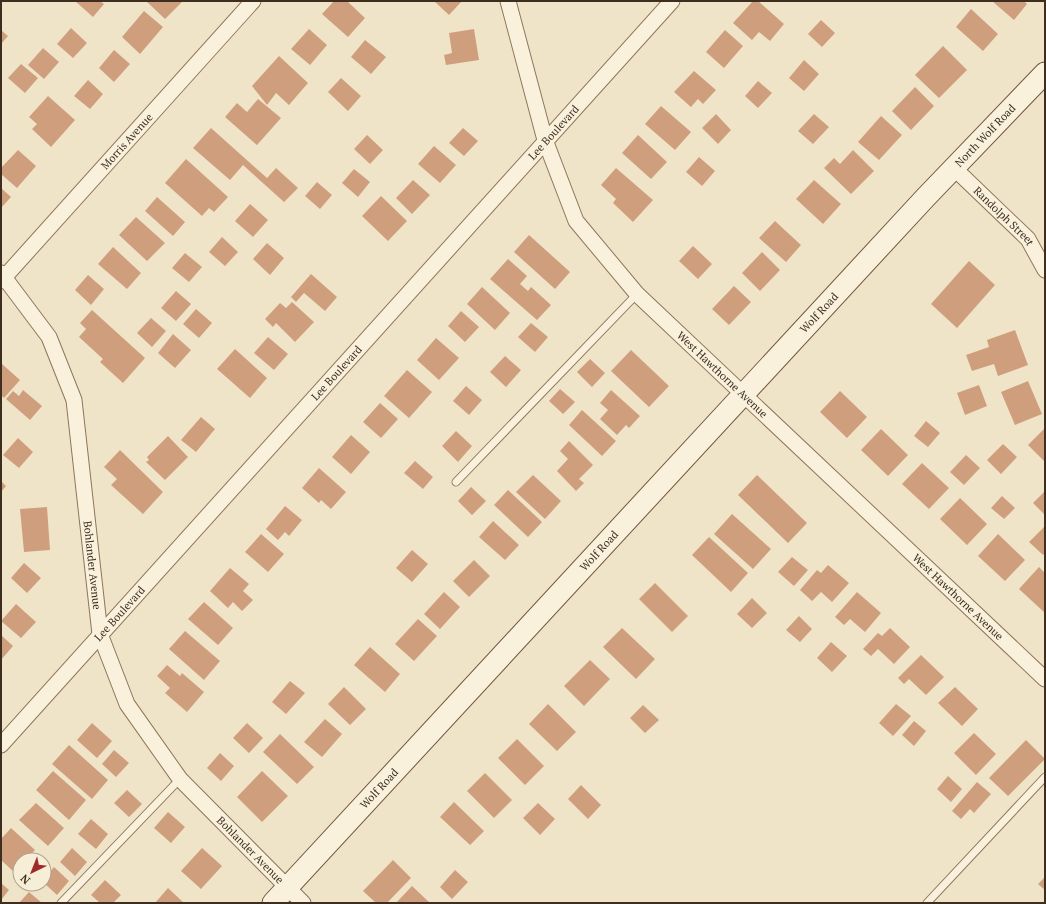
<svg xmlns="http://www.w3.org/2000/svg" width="1046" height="904" font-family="'PT Serif',serif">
	<rect width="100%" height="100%" fill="#f0e4c8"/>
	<path fill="#cf9f7d" d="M75 1H100L104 4 93 17Z
		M146 1H183L165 19Z
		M334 1H347L365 18 348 37 322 14Z
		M434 1H462L449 15Z
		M753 1H758L784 24 770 41 759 32 752 40 733 23Z
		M992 1H1024L1027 4 1014 20Z
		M971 9 998 34 983 51 956 27Z
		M144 11 163 27 140 54 122 37Z
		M821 20 835 33 822 47 808 34Z
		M71 28 87 43 73 58 57 44Z
		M309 29 327 45 310 65 291 49Z
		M474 29 479 60 446 65 444 55 452 53 449 33Z
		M1 30 8 36 1 44Z
		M725 30 743 46 724 68 706 52Z
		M365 40 386 57 371 74 351 57Z
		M943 46 967 70 939 98 915 75Z
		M43 48 59 62 44 79 28 65Z
		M114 50 130 64 114 82 99 68Z
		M279 56 308 83 289 105 276 93 267 105 252 86Z
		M804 60 819 74 804 91 789 78Z
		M21 64 38 78 25 93 8 78Z
		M694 71 716 90 703 104 698 99 691 107 674 92Z
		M341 78 361 96 348 111 328 92Z
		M88 80 103 94 90 109 74 96Z
		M758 81 772 93 758 108 745 96Z
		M915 87 934 106 911 130 892 111Z
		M48 96 75 120 51 147 32 129 37 124 29 117Z
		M258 99 281 118 257 145 225 117 237 103 247 112Z
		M661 106 691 132 675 150 645 124Z
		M716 114 731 130 718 144 702 128Z
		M814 114 829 127 813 144 798 131Z
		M881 116 902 135 879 160 858 142Z
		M211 128 267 178 276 168 298 188 284 202 243 165 230 180 193 148Z
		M463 128 478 141 464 156 449 143Z
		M367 135 383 150 370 164 354 149Z
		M638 135 667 162 651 179 622 153Z
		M434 146 456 165 440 183 418 164Z
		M18 150 36 166 17 188 1 174V168Z
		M853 150 874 171 851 194 824 168 834 158 840 164Z
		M699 157 715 171 702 186 686 172Z
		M186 159 228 197 214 212 209 208 202 216 165 183Z
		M616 168 653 200 633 222 613 203 616 199 601 185Z
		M354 169 370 182 358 197 342 183Z
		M413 180 430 195 412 214 396 198Z
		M814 180 841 204 823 224 796 199Z
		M317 182 332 195 320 209 305 196Z
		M1 188 11 197 1 208Z
		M381 196 407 221 388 241 362 216Z
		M157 197 185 222 173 236 145 211Z
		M250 204 268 220 253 237 235 221Z
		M136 217 165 243 147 261 119 235Z
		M775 221 801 245 786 262 759 238Z
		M529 235 570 272 555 289 514 252Z
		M222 237 238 252 225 266 209 252Z
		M267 243 284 258 270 275 253 259Z
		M693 246 712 264 698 279 679 261Z
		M113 247 141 273 127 289 98 264Z
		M762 252 780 270 760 291 742 273Z
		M185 253 202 267 189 282 172 268Z
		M508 259 527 276 520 284 528 291 531 287 551 305 537 320 490 279Z
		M969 261 995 285 957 328 931 304Z
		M311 274 337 297 325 311 304 293 296 302 291 297Z
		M88 275 104 289 91 305 75 290Z
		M734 286 751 302 729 325 712 309Z
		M482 287 510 313 495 330 467 304Z
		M176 291 191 304 176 321 161 308Z
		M292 302 314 322 295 342 276 323 273 327 265 319 280 303 286 308Z
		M196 309 212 323 199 338 183 324Z
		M92 310 145 358 123 383 100 362 103 359 79 337 86 329 80 323Z
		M461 311 479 327 465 342 448 326Z
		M151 318 166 331 152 347 137 333Z
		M531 323 548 337 535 352 518 337Z
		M1015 330 1028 365 998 376 994 364 972 371 966 355 989 347 987 340Z
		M173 334 191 350 175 368 158 353Z
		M268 337 288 354 274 370 254 353Z
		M436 338 459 358 439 380 417 360Z
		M235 349 267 378 250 398 217 369Z
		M631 350 669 386 649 407 611 371Z
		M505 356 521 370 506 387 490 372Z
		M590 359 605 373 592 387 577 372Z
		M2 364 20 380 4 398 1 395Z
		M407 370 432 392 409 418 384 396Z
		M1028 381 1042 414 1015 425 1001 392Z
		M979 385 987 406 965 415 957 393Z
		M466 386 482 400 469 415 453 401Z
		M560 389 575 402 563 414 549 401Z
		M23 390 42 406 30 420 6 399 13 391 19 396Z
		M611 390 640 416 629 428 626 425 617 435 600 419 608 410 600 403Z
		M840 391 867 417 847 438 820 412Z
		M380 403 398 419 381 438 363 422Z
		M582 410 616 441 602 456 569 425Z
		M201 417 215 429 196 452 181 440Z
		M926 421 940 433 928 447 914 436Z
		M1045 428V462L1028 445Z
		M881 429 908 455 888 476 861 450Z
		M456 431 472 446 458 462 442 446Z
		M351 435 370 452 351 474 332 457Z
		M168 436 188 457 165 480 146 462 149 460 147 457Z
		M18 438 33 452 19 468 3 455Z
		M569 441 593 465 579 479 584 483 576 491 557 471 568 459 560 451Z
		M1003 444 1017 457 1001 474 987 460Z
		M120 450 163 492 143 514 111 485 117 479 104 467Z
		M966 455 980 468 964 485 950 472Z
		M415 461 433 477 423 489 404 473Z
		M922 463 949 488 929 509 902 484Z
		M319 468 346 492 331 509 321 500 319 503 302 488Z
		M533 475 561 501 545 519 516 492Z
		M757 475 807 523 788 543 738 495Z
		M1 481 6 486 1 492Z
		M471 487 486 501 472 515 458 501Z
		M508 490 542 522 528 537 494 505Z
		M1045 491V515L1033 503Z
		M1002 496 1015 508 1004 519 991 508Z
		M960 498 987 524 967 545 940 519Z
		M285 506 302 520 289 536 285 532 278 540 266 529Z
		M47 507 50 550 24 552 20 509Z
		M732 514 771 549 753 569 714 534Z
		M493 521 519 545 505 560 479 537Z
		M1044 527 1045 553 1043 555 1029 542Z
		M261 534 284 554 268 572 245 552Z
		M998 534 1025 560 1005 581 978 556Z
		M709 537 748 573 731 592 692 555Z
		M412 550 428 564 412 582 396 568Z
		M792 557 808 570 794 586 778 572Z
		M474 560 490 576 469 597 453 581Z
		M24 563 41 578 27 593 11 578Z
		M828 565 849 583 832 602 821 592 812 601 800 590 817 570 821 573Z
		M1039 567 1045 573V613L1019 589Z
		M230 568 249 584 243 591 253 600 242 611 233 602 228 608 210 591Z
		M655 583 688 616 672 632 639 599Z
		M444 592 460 607 440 629 424 614Z
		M857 592 881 613 865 632 850 619 844 625 835 617Z
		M752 598 767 613 752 628 737 614Z
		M204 602 233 628 218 645 188 619Z
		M16 604 36 622 21 638 1 621Z
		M799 616 812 629 800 642 786 630Z
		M418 619 437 636 414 661 395 644Z
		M622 628 655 659 636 679 603 647Z
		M890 628 910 647 894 664 878 649 871 656 863 649 878 633 882 636Z
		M185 631 220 661 204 680 169 649Z
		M1 635 13 646 1 660Z
		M831 642 847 656 832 672 817 658Z
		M370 647 400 674 385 692 354 665Z
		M921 655 944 677 926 695 909 679 904 684 898 678Z
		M590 660 610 679 584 706 564 686Z
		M167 665 180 676 182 673 204 692 187 712 165 693 170 688 157 676Z
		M290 681 305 693 286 714 272 702Z
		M344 687 366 709 350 725 328 704Z
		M955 687 978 709 962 726 938 703Z
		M548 704 576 732 557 751 529 724Z
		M896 704 911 716 893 736 879 723Z
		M643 705 659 720 645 733 630 718Z
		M325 719 342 734 322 757 304 742Z
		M914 721 926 731 914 746 902 735Z
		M92 723 112 741 97 758 77 740Z
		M247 723 263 738 249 753 233 738Z
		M974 733 996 754 976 775 954 753Z
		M280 734 314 767 297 784 263 752Z
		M517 739 544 766 525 785 498 758Z
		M1026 740 1045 759 1008 796 989 778Z
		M69 745 108 780 92 799 52 764Z
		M114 750 129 763 116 777 102 764Z
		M220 753 234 766 221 781 207 768Z
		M53 771 86 800 69 820 36 790Z
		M262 771 288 796 262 822 237 797Z
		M485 773 512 800 494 818 467 791Z
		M948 776 962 789 951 802 937 789Z
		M977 782 991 794 974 813 970 809 961 819 952 811Z
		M581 785 601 805 588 819 568 799Z
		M127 790 142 804 129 817 114 803Z
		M454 802 484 831 470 845 440 817Z
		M36 803 64 828 48 846 19 820Z
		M538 803 555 819 540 835 523 818Z
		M168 812 185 827 171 843 154 828Z
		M91 819 108 834 96 849 78 834Z
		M11 828 35 850 26 860H20V867L15 873 1 860V839Z
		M72 848 87 862 75 876 60 862Z
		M202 848 222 866 201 889 181 871Z
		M393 860 411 878 387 903H376L363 891Z
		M54 867 69 881 57 895 44 883V879Z
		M455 870 468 882 452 899 440 887Z
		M1045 877V890L1038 884Z
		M105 880 121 895 113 903H100L91 895Z
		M1 883 9 890 1 900Z
		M412 886 430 903H396Z
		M168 888 184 903H155Z
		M29 892 42 903H19Z"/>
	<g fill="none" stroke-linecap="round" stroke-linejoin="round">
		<g stroke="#8d765c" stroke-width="9">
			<path id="lane" d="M456 482 637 294
				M61 903 180 779
				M927 903 1045 777"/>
		</g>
		<g stroke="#8d765c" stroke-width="17">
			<g id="street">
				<path id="s1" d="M508 1 545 140 576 221 637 294 1045 679"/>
				<path id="s2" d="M955 169 1028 239 1045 270"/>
				<path id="s3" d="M1 273 49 337 74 400 100 634 127 704 180 779 303 903"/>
				<path id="s4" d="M1 281 253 1"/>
				<path id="s5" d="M1 745 672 1"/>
			</g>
		</g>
		<g stroke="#6f573f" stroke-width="23">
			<g id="secondary">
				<path id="s6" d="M273 903 925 198 1045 73"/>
			</g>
		</g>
		<use href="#lane" stroke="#faf1dc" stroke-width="7"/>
		<use href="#street" stroke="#faf1dc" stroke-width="15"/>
		<use href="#secondary" stroke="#faf1dc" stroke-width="21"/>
	</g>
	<g text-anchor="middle" stroke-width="3" stroke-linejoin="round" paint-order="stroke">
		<g font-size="11" fill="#3d2e20" stroke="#f7eed8">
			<text dy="4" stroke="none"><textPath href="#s5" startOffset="825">Lee Boulevard</textPath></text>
			<text dy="4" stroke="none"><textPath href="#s6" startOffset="1047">North Wolf Road</textPath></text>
			<text dy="4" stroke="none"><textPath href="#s4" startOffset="188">Morris Avenue</textPath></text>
			<text dy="4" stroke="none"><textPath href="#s2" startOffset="68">Randolph Street</textPath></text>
			<text dy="4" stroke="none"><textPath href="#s6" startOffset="804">Wolf Road</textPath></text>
			<text dy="4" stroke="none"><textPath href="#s5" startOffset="501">Lee Boulevard</textPath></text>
			<text dy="4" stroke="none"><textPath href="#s1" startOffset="443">West Hawthorne Avenue</textPath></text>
			<text dy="4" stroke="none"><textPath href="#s6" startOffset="480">Wolf Road</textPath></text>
			<text dy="4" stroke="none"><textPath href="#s3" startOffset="314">Bohlander Avenue</textPath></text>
			<text dy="4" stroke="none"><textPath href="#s1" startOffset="767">West Hawthorne Avenue</textPath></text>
			<text dy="4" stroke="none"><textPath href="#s5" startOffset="177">Lee Boulevard</textPath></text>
			<text dy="4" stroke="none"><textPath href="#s6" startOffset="156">Wolf Road</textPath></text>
			<text dy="4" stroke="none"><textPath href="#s3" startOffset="650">Bohlander Avenue</textPath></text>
		</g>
	</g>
	<rect width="1046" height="904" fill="none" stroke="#3d2e20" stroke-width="4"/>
	<g transform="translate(32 872) rotate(223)"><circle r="19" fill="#f7eed8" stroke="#ada18e"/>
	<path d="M0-3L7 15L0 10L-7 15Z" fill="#9e2a2b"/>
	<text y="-6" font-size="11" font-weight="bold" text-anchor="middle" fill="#3d2e20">N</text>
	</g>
</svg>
